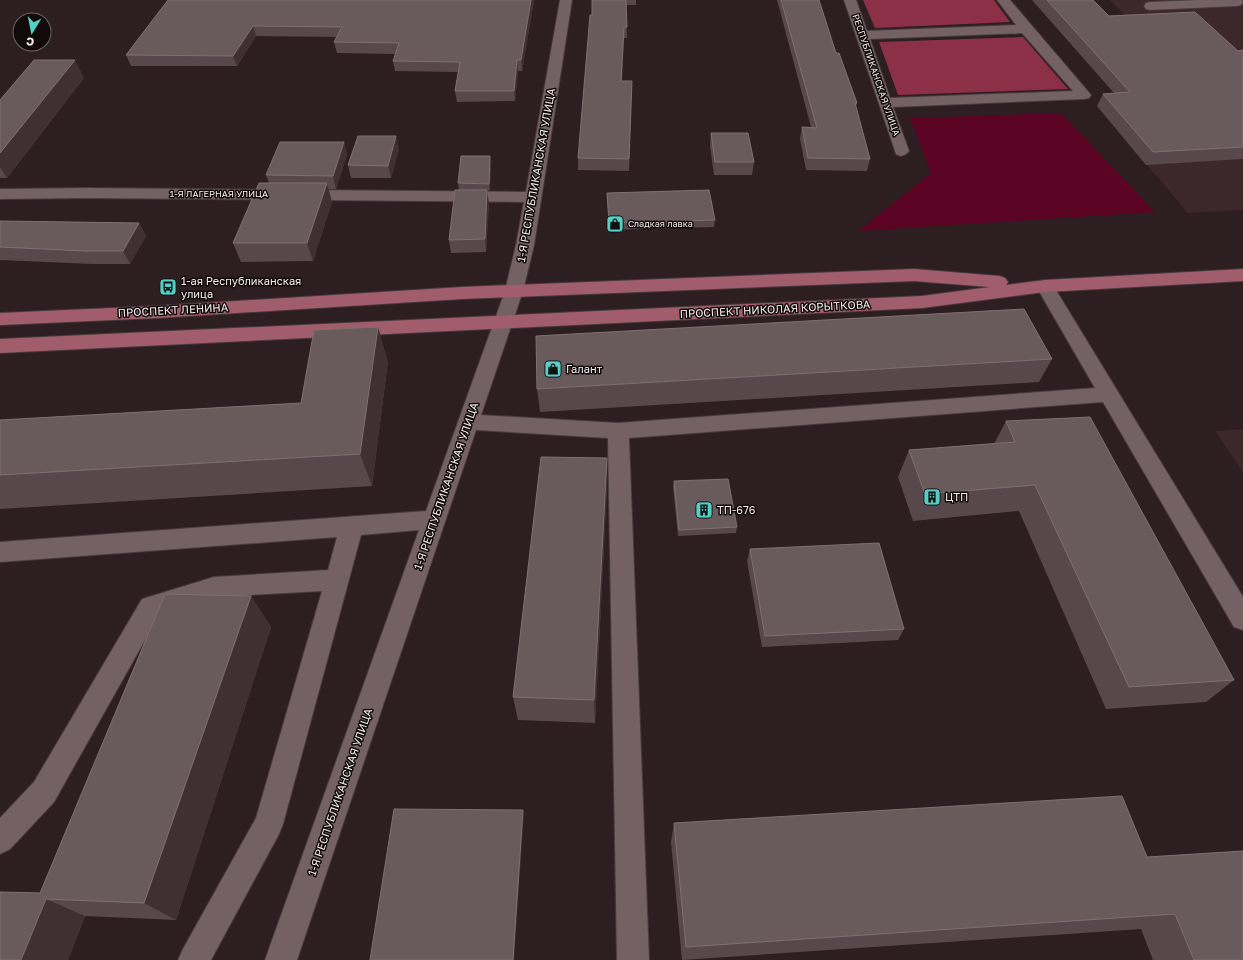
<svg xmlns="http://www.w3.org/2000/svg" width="1243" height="960" font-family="'Golos Text',sans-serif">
	<rect width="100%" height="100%" fill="#2d1e21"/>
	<path fill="#3c272b" d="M1110 0H1243V210L1188 213 1097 106 1208 100Z
		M1243 429V472L1215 431Z"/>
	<path fill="#5b0424" d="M1061 113 1155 212 858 231 931 173 910 118Z"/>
	<path fill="#8c3048" d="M863 0H994L1010 22 875 28Z
		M1023 37 1068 89 898 95 879 42Z"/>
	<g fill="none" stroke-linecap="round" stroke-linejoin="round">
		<g stroke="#463a3c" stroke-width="2">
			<path id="minor" d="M560 0H572L534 245 523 291 481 415 618 423 1095 388 1036 286 1039 282 1045 280 1051 282 1243 597V630L1234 627 1103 402 629 438 649 960H617L608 438 476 430 297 960H265L419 530 361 535 283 824 279 834 211 960H178L183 949 256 818 322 591 214 597 159 615 54 802 10 849 0 854V818L34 782 142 599 214 577 328 570 337 537 0 562V542L426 511 505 291 516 245 524 202 86 198 0 199V189L86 188 526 192Z
				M844 0H856L867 31 1016 25 997 0H1010L1091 95 1089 98 1084 99 893 107 909 151 906 154 901 156 896 154ZM1022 33 1073 91 890 98 870 39Z
				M1199 0H1242L1243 2 1241 5 1237 6 1150 10 1146 9 1144 6 1146 3 1150 2Z"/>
		</g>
		<g stroke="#463a3c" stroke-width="2">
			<path id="major" d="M914 269 999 276 1005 278 1008 282 1006 285 1045 280 1243 269V281L1045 292 922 308 0 353V339L922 296 990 287 914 281 462 299 157 318 0 325V313L157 306 462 287Z"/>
		</g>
		<use href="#minor" fill="#736164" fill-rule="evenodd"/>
		<use href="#major" fill="#a25d6c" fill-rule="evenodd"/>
	</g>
	<path fill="#58484b" d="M168 0H534L522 71H518L515 101 457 102 455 91 458 72 395 71 393 61 396 54 337 53 334 42 336 37 256 36 237 66H131L126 55Z
		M592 0H636V5H626L627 38H624L622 81H632L629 171 578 170V158L592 15Z
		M777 0H819L836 53 857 103 856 106 870 159 867 171 806 170 800 139 802 127H811Z
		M1032 0H1093L1109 16 1238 51 1243 50V159L1146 165 1097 106 1103 94 1114 93Z
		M84 78 7 178H0V100Z
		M711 133 754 162 752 175H714L710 146Z
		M344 142 347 155 336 189H328L332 202 313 261 241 262 233 243 269 183 266 175Z
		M399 149 391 178H351L348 165Z
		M490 156 491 163 490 190H459L458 183Z
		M607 193 715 220 714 227 609 230Z
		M489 203 486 252 451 253 449 240Z
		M0 221 139 223 146 236 130 264H93L0 260Z
		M1052 359 1039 382 540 412 537 389Z
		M388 361 372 486 0 509V420L301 403Z
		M1006 421 1234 680 1206 702 1106 709 1019 511 913 521 898 477 909 450 994 444Z
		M607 458V487L595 723 518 720 513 697Z
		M674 481 737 527 736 533 678 536 673 487Z
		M750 549 904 629 898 640 762 647 747 561Z
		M251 596 271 627 176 920 85 916 68 960 40 893Z
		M674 823 1147 857 1243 960H1153L1141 929 682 960 671 842Z"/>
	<path fill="#403033" d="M531 0H534L522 71 521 60Z
		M253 26 256 36 237 66 233 56Z
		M624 27V38L621 92V81Z
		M75 60 84 78 7 178 0 167V153Z
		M517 60 518 71 515 101 514 91Z
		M632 81V92L629 171V159Z
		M396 136 399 149 391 178 388 166Z
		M344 142 347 155 336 189 333 176Z
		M490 156 491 163 490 190 489 184Z
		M327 183 332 202 313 261 307 243Z
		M487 190 489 203 486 252 485 239Z
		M139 223 146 236 130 264 123 251Z
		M378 327 388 361 372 486 360 454Z
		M607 458V487L595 723 594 700Z
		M251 596 271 627 176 920 144 903Z
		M523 810 524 814 514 960H513Z
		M46 899 85 916 68 960H21Z"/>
	<path fill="#695a5c" stroke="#7f7073" d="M168 0H531L521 60H517L514 91H455L460 62 393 61 399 43 334 42 342 27 253 26 233 56 126 55Z
		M592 0H626L627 27H624L621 81H632L629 159 578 158 590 15H592Z
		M781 0H819L836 53H839L857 103H855L870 159 808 158 802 127 817 128Z
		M1047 0H1093L1109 16 1195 12 1238 51 1243 50V147L1153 152 1103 94 1130 92Z
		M34 60H75L0 153V100Z
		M711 133H748L754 162H715Z
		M358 136H396L388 166 348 165Z
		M280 142H344L333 176 266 175Z
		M461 156H490L489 184 458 183Z
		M259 183H327L307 243H233Z
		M455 190H487L485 239 449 240Z
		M709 190 715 220 609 223 607 193Z
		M0 221 139 223 123 251H85L0 247Z
		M1024 309 1052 359 537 389 536 336Z
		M378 327 360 454 0 475V420L301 403 314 330Z
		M1090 417 1234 680 1129 687 1035 485 925 494 909 450 1015 442 1006 421Z
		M541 457 607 458 594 700 513 697Z
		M728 479 737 527 679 530 674 481Z
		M879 543 904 629 765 636 750 549Z
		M165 594 251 596 144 903 46 899 21 960H0V892L40 893Z
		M1122 796 1147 857 1243 851V960H1194L1175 914 686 947 674 823Z
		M394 809 523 810 513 960H370Z"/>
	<defs>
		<g id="shop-square" transform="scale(0.9)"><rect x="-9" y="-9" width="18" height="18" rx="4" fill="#56cec4" stroke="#100a0b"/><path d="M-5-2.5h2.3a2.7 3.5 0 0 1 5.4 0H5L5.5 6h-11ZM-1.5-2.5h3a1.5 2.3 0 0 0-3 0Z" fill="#111"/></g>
		<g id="bus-square" transform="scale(0.9)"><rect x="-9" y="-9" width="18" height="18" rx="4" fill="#56cec4" stroke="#100a0b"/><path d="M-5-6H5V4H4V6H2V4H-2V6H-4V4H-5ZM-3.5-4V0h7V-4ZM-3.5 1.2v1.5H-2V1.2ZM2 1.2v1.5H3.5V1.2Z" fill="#111"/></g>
		<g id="building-square" transform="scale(0.9)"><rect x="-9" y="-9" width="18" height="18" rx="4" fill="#56cec4" stroke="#100a0b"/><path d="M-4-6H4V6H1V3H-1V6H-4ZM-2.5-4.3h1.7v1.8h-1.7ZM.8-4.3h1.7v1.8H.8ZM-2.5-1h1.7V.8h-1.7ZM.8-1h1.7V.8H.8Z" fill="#111"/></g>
	</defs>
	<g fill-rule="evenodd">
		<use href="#shop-square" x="615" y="224"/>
		<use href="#bus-square" x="168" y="287"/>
		<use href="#shop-square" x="553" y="369"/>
		<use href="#building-square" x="932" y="497"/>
		<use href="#building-square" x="704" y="510"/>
	</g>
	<g text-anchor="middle" stroke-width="3" stroke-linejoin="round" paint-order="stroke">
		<g font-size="9" fill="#f5ebec" stroke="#100a0b">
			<text transform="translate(876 75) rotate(71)" y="3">РЕСПУБЛИКАНСКАЯ УЛИЦА</text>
			<text x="219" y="197">1-Я ЛАГЕРНАЯ УЛИЦА</text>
		</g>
		<g font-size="9" fill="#f5ebec" stroke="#100a0b" text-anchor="start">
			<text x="628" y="227">Сладкая лавка</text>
		</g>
		<g font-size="11" fill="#f5ebec" stroke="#100a0b">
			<text transform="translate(536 175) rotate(-80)" y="4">1-Я РЕСПУБЛИКАНСКАЯ УЛИЦА</text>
			<text transform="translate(775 309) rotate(-3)" y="4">ПРОСПЕКТ НИКОЛАЯ КОРЫТКОВА</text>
			<text transform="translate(173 310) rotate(-3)" y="4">ПРОСПЕКТ ЛЕНИНА</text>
			<text transform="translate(446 486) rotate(-71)" y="4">1-Я РЕСПУБЛИКАНСКАЯ УЛИЦА</text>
			<text transform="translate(340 792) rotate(-71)" y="4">1-Я РЕСПУБЛИКАНСКАЯ УЛИЦА</text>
		</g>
		<g font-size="11" fill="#f5ebec" stroke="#100a0b" text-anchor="start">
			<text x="181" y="285">1-ая Республиканская<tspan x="181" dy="13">улица</tspan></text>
			<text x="566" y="373">Галант</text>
			<text x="945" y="501">ЦТП</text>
			<text x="717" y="514">ТП-676</text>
		</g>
	</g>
	<g transform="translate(32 32) rotate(190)"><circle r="19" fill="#100a0b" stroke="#6c6465"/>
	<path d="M0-3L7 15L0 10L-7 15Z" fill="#56cec4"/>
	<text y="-6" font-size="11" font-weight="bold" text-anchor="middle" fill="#f5ebec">С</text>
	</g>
</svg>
